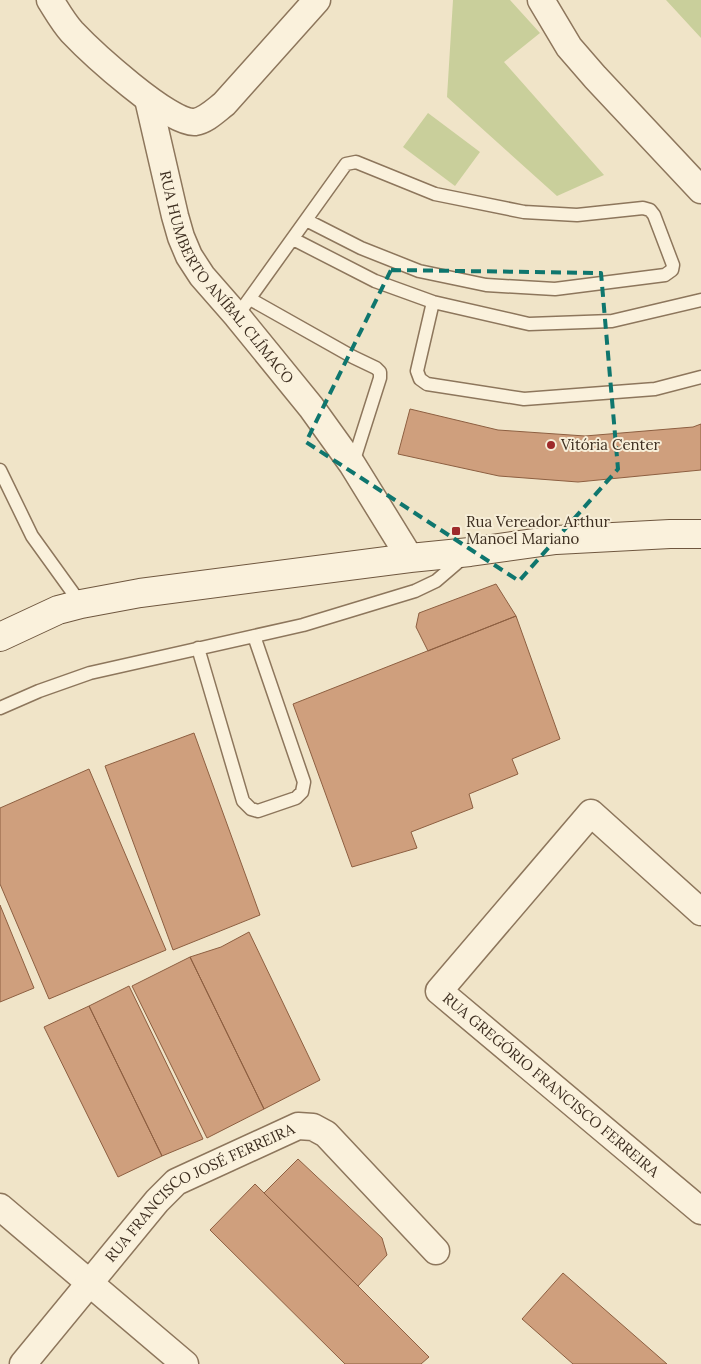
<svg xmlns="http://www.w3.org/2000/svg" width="701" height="1364" font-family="Lora,serif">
	<rect width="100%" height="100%" fill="#f0e4c8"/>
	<path fill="#c9cf9b" d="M453 0H510L540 33 504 62 604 175 557 196 447 97Z
		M666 0H701V38Z
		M428 113 480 152 455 186 403 147Z"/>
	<path fill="#cf9f7d" stroke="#8d5f41" d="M410 409 498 430 585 436 693 427 701 424V470L578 482 499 476 398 454Z
		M496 584 516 616 428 651 416 627 419 613Z
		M516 616 560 739 512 759 518 774 469 794 473 808 411 832 417 848 352 867 293 704Z
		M194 733 260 915 173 950 105 766Z
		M89 769 166 950 49 999 0 884V808Z
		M0 905 34 988 0 1002Z
		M249 932 320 1080 264 1109 190 957 221 947Z
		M190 957 264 1109 207 1138 132 986Z
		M129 986 203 1139 162 1156 89 1006Z
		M89 1006 162 1156 118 1177 44 1027Z
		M298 1159 382 1238 387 1255 358 1286 264 1193Z
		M255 1184 358 1286 429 1357 421 1364H345L210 1230Z
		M563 1273 667 1364H573L522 1319Z"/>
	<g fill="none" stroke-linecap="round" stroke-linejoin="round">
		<g stroke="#8d765c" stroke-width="15">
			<path id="lane" d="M293 239 375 281 433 302 529 324 612 321 701 300
				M250 299 353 357 376 368 380 372V378L353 463
				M433 302 417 371 420 379 427 384 524 399 655 389 701 377
				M237 316 346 164 356 162 435 194 524 212 577 215 643 208 650 210 654 215 673 265 672 270 665 275 555 289 486 285 419 271 361 248 306 220
				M0 470 32 536 81 604
				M198 648 243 801 251 809 258 811 296 798 302 792 304 782 254 636
				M0 708 39 691 90 673 303 625 415 591 436 581 464 557"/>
		</g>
		<g stroke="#8d765c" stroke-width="29">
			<g id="street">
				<path d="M50 0C57 11 63 22 72 32 90 51 170 125 195 122 206 120 215 111 224 104L317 0"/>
				<path d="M541 0 569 47 595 77 701 190"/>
				<path id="s1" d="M148 99 175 216 181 237 189 256 202 276 237 316 311 407 352 464 410 558"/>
				<path id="s2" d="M701 912 591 813 439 991 701 1211"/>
				<path d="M0 1207 185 1364"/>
				<path id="s3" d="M23 1364 157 1201 176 1182 298 1126 313 1127 326 1134 436 1251"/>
			</g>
		</g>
		<g stroke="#6f573f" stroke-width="30">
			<path id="secondary" d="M0 637 58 610 81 604 140 593 410 558 470 552 556 540 670 534H701"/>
		</g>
		<use href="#lane" stroke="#faf1dc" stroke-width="12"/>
		<use href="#street" stroke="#faf1dc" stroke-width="26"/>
		<use href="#secondary" stroke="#faf1dc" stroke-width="28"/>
	</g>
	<path fill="none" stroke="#0f766e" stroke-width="4" stroke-dasharray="10 6" stroke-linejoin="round" d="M391 270 601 273 618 469 519 581 306 442Z"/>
	<g fill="#9e2a2b" stroke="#f7eed8" stroke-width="2">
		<circle cx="551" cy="445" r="5"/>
		<rect x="451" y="526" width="10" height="10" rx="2.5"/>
	</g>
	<g text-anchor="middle" stroke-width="4" stroke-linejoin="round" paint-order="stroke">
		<g font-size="15" fill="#3d2e20" stroke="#f7eed8">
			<text dy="5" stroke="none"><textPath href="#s1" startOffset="199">RUA HUMBERTO ANÍBAL CLÍMACO</textPath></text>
			<text dy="5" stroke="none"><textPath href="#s2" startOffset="528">RUA GREGÓRIO FRANCISCO FERREIRA</textPath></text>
			<text dy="5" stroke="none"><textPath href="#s3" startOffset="251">RUA FRANCISCO JOSÉ FERREIRA</textPath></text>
		</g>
		<g font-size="15" fill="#3d2e20" stroke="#f7eed8" text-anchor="start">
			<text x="561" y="450">Vitória Center</text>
			<text x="466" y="527">Rua Vereador Arthur<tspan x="466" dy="17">Manoel Mariano</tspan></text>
		</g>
	</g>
</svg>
